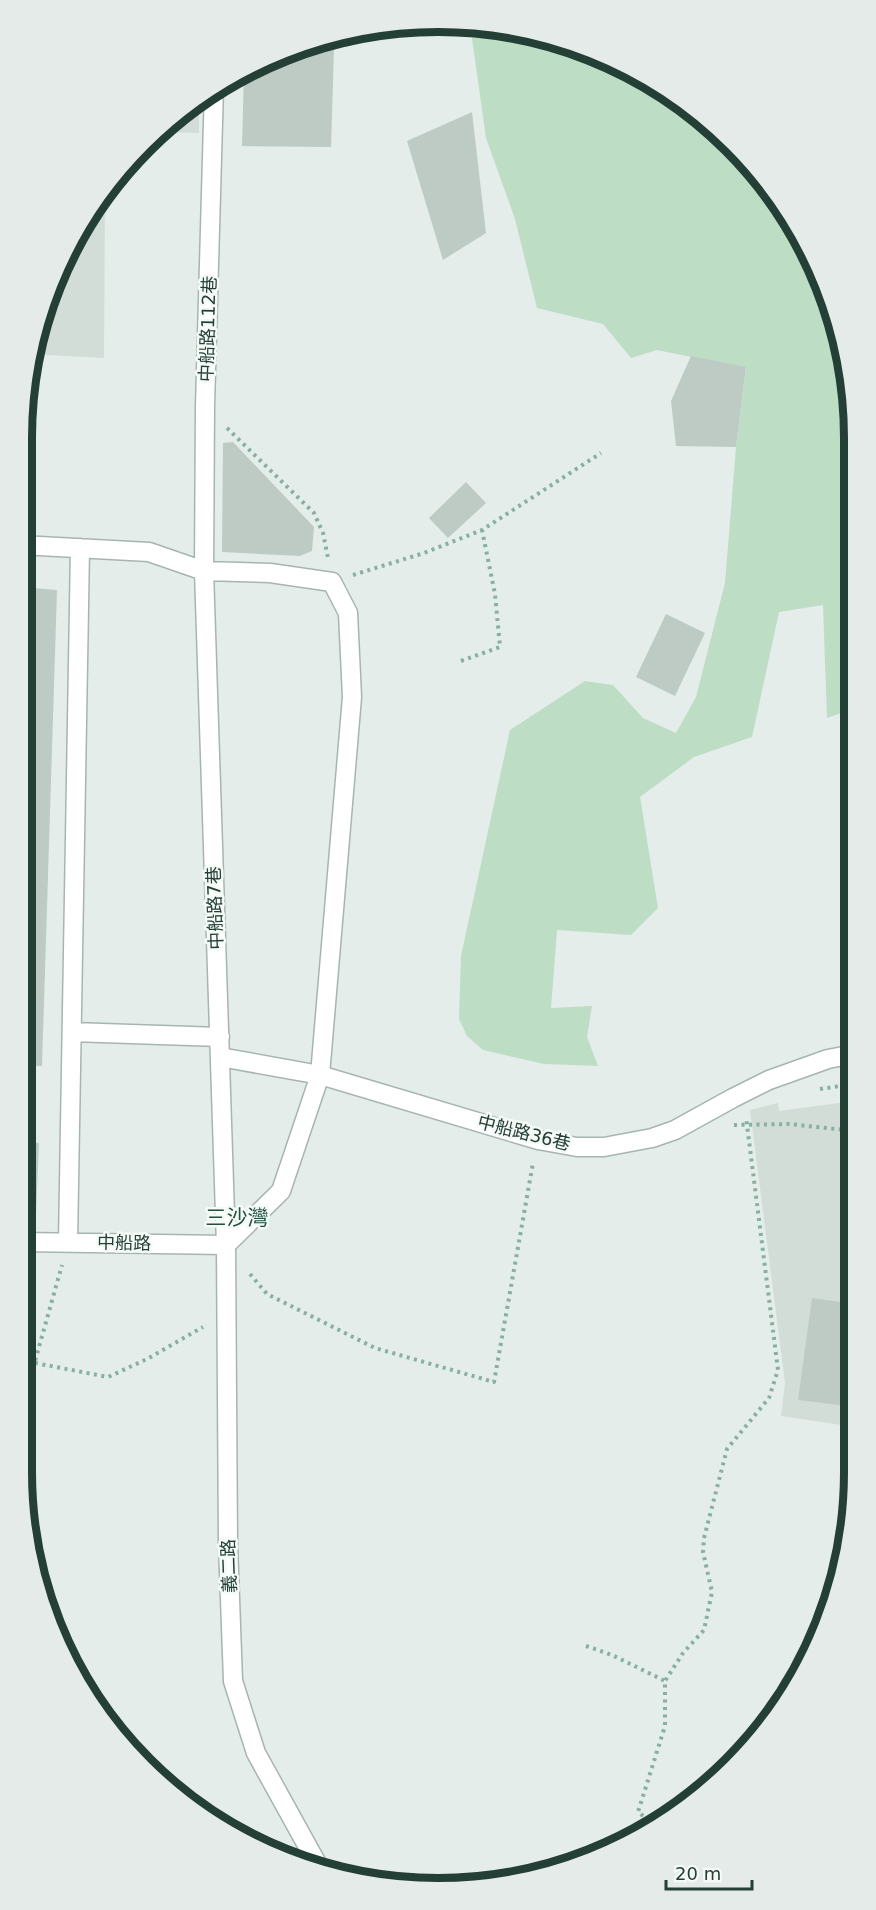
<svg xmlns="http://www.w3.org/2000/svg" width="876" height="1910" font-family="'DejaVu Sans','Noto Sans TC',sans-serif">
	<rect width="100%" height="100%" fill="#e4ede9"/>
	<path fill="#d3ddd8" d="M199 97V133L157 132Z
		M105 190 104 358 30 354 53 279 91 207Z
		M854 1101 855 1427 781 1416 785 1383 750 1110 778 1103 779 1111Z"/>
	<path fill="#beddc5" d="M470 24 519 29 597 53 692 107 769 184 823 278 851 383 852 709 827 718 823 605 779 612 752 737 694 757 640 797 658 908 631 935 557 930 551 1008 592 1006 587 1037 598 1066 544 1064 483 1050 467 1036 459 1019 461 956 510 730 585 681 613 685 643 718 676 733 696 697 725 583 736 447 746 368 657 350 631 358 603 324 537 308 515 219 486 138Z
		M832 1603 823 1631 806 1659 804 1637Z"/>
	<path fill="#bdcbc4" d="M294 48 334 49 331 147 242 146 244 71 278 53Z
		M472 112 486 233 443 260 407 141Z
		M691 356 746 367 736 447 676 446 671 401Z
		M233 442 314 527 312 551 300 556 222 552 223 443Z
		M466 482 486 503 448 538 429 518Z
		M21 587 57 590 42 1066 21 1065Z
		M666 614 705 633 675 696 636 677Z
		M21 1142 39 1143 36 1215 21 1214Z
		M36 1283 22 1370H21V1284Z
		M812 1298 854 1304 855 1407 798 1400Z"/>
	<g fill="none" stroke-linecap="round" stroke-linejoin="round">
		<g stroke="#a7b5b0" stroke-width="21">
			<path id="minor" d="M336 35 347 36
				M214 87 205 406 204 571 226 1245 228 1544 233 1681 256 1753 319 1867
				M21 545 149 552 204 571 270 573 332 582 348 613 352 697 320 1075 281 1191 226 1245
				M72 1032 220 1037
				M220 1057 320 1075 538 1140 577 1147H604L652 1138 675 1130 733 1098 769 1080 828 1059 854 1054
				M21 1242 226 1245
				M68 1242 80 548"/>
		</g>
		<path stroke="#86b0a0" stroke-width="4" stroke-dasharray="3 4.5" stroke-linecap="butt" d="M227 428 314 513 323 533 328 558
			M353 575 424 553 482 530 601 453
			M461 661 500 647 495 594 482 530
			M820 1089 854 1084
			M734 1125 789 1124 854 1131
			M250 1274 267 1294 375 1348 494 1382 533 1163
			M35 1363 108 1377 147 1359 203 1327
			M21 1411 62 1265
			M586 1646 612 1655 665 1681
			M640 1836 646 1818 638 1812 665 1726V1681L683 1653 704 1630 712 1592 703 1552 704 1538 727 1449 769 1398 778 1370 746 1117"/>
		<use href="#minor" stroke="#fff" stroke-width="18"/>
	</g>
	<g text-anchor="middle" stroke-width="5" stroke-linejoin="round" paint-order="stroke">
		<g font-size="18" fill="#243f36" stroke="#f5faf7">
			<text transform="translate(208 329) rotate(-88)" y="6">中船路112巷</text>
			<text transform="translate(215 908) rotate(-92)" y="6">中船路7巷</text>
			<text transform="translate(524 1133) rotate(14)" y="6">中船路36巷</text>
			<text transform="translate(124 1243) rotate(1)" y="6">中船路</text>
			<text transform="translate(229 1566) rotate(-92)" y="6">義二路</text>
		</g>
		<g font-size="21" fill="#205041" stroke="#f5faf7">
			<text x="237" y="1225">三沙灣</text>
		</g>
	</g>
	<path d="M0 0H876V1910H0ZM438 32H438A406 406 0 0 1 844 438V1472A406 406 0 0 1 438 1878H438A406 406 0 0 1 32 1472V438A406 406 0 0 1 438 32Z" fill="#e4ebe8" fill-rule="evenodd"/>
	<path fill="none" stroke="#243f36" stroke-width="8" d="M438 32H438A406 406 0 0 1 844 438V1472A406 406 0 0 1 438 1878H438A406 406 0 0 1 32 1472V438A406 406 0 0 1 438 32Z"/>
	<path d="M666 1880v9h86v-9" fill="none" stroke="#243f36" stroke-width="3"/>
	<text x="675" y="1880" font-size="18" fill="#243f36" stroke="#f5faf7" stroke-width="4.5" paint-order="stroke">20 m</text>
</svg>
